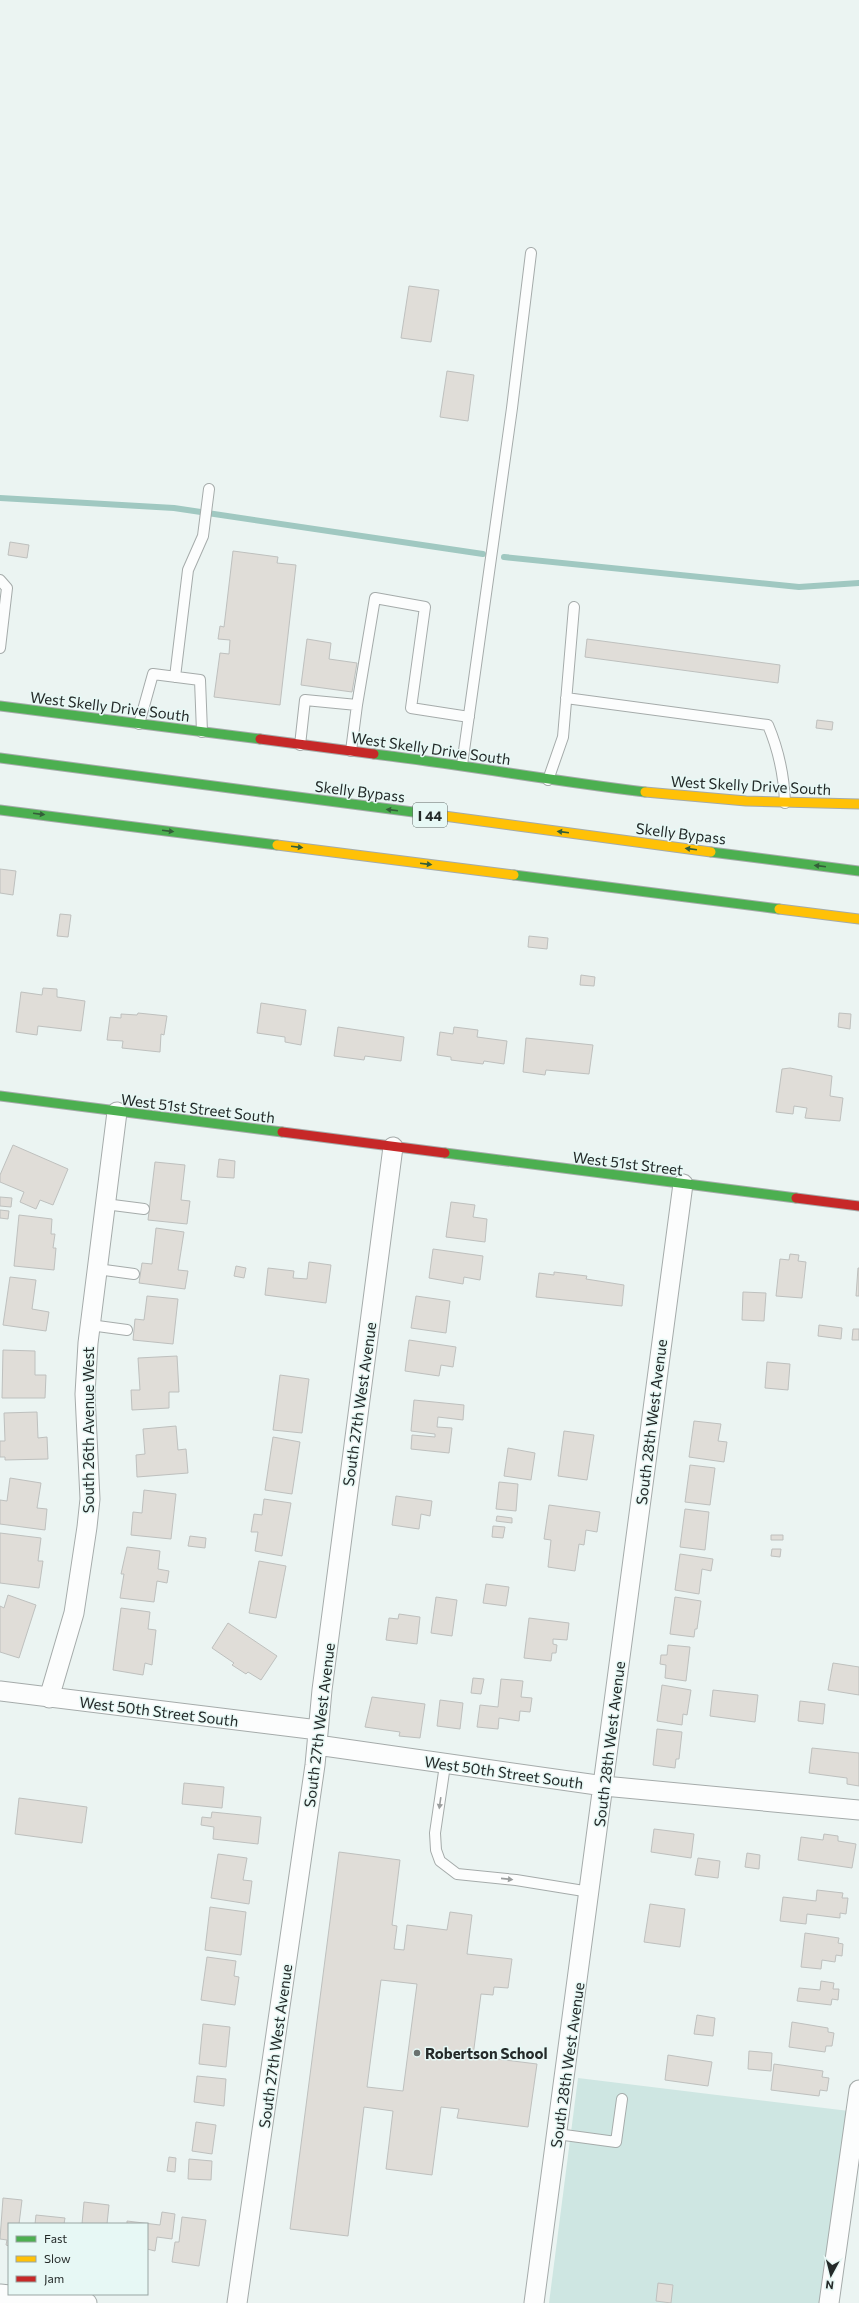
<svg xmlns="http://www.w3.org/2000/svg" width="859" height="2303" viewBox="0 0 859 2303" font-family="Commissioner,sans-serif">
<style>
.green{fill:#cee6e2}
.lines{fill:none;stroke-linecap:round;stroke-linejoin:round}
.stream{stroke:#a0c8c1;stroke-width:6}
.building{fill:#e0ddd8;stroke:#bec0be;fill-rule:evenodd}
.lane-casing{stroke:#a5abaa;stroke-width:12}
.street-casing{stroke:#a5abaa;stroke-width:21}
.fast-casing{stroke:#a5abaa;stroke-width:11}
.slow-casing{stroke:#a5abaa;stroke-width:11}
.jam-casing{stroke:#a5abaa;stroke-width:11}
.lane{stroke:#fcfdfd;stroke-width:10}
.street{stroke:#fcfdfd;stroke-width:19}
.fast{stroke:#4caf50;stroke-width:9}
.slow{stroke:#ffc107;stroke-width:9}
.jam{stroke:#c62828;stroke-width:9}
.oneway{fill:#345f39}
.oneway2{fill:#9b9e9e}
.poi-dot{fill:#6a716f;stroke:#e7f8f5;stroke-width:1.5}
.labels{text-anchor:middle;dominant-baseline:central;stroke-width:3;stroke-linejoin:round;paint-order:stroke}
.shield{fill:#e7f8f5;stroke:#5e6866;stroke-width:1}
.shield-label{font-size:14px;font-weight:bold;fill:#242a29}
.street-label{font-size:15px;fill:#242a29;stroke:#e7f8f5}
.poi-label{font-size:15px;font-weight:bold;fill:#242a29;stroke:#e7f8f5;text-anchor:start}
</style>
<rect width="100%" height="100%" fill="#ebf4f2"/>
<!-- green -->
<path class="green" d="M578,2078L849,2111L824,2303H549Z"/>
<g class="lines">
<!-- stream -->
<path class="stream" d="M0,498L174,508L483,554
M504,557L799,587L859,583"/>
</g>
<!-- building -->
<path class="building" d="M409,286L439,290L431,342L401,338Z
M447,371L474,375L468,421L440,417Z
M10,542L29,545L27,558L8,555Z
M233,551L278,557L277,563L296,565L280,705L214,697L220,653L229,654L230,640L218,639L220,626L224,627Z
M307,639L331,643L329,659L357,663L352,692L301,685Z
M587,639L780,665L778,683L585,657Z
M817,720L833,722L832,730L816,728Z
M0,869L16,871L13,895L0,893Z
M60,914L71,915L68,937L57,936Z
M529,936L548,938L547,949L528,947Z
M581,975L595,977L594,986L580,985Z
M43,988L57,989V997L85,1001L81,1031L38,1026L37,1035L16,1032L21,992L42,995Z
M261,1003L306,1010L301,1045L285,1042V1037L257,1033Z
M138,1013L167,1016L164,1035L161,1034L160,1052L122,1048L123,1041L107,1040L110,1017L121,1018V1014L137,1015Z
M839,1013L851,1014L850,1029L838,1027Z
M338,1027L404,1037L401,1061L365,1056L364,1060L334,1056Z
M454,1027L478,1030L477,1037L507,1041L504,1064L484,1061L483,1064L451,1060V1057L437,1055L440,1032L453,1034Z
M526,1038L593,1045L589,1074L546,1070L545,1075L523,1072Z
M790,1068L832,1076L830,1096L843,1098L840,1121L805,1118L807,1108L794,1106L793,1114L776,1112L782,1069Z
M13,1145L68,1169L53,1205L40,1200L36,1209L20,1202L24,1192L0,1182V1175Z
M219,1159L235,1161L234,1178L217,1177Z
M155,1162L185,1165L181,1200L190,1201L187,1224L148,1220Z
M0,1197L12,1198L11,1207L0,1206Z
M451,1202L475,1205L473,1217L487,1219L485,1242L446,1237Z
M0,1210L9,1211L8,1219L0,1218Z
M19,1215L52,1219L51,1234H55L53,1248H56L54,1270L14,1266Z
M156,1228L184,1232L178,1270L188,1271L185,1289L139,1283L142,1263L152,1264Z
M433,1249L483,1256L480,1280L464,1277L463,1284L429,1278Z
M790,1254L799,1255L798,1261L806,1262L802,1298L776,1296L780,1259L789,1260Z
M309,1262L331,1265L326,1303L265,1295L268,1268L294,1271L293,1278L307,1279Z
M236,1266L246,1268L244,1278L234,1276Z
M858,1268H859V1296H856Z
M554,1272L587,1276L586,1279L624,1285L622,1306L536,1297L539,1273L554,1275Z
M10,1277L36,1280L32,1309L49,1312L46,1331L3,1325Z
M743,1292L766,1293L764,1321L742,1320Z
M147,1296L178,1299L173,1344L133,1340L135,1319L144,1320Z
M416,1296L450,1301L446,1333L411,1328Z
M819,1325L842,1328L841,1339L818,1336Z
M853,1329H859V1340H852Z
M409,1340L456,1347L453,1367L441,1365L439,1376L405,1371Z
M3,1350L35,1351V1375H46L45,1398H2Z
M177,1356L179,1392H169V1408L132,1410L131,1390H140L138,1358Z
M767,1362L790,1364L788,1390L765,1388Z
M280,1375L309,1379L302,1433L273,1430Z
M414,1400L464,1405L463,1420L438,1417L437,1427L452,1428L449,1453L411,1449L412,1435L435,1437V1434L411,1431Z
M37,1412L38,1438L47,1437L48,1459L5,1460V1457H0V1441H5L4,1413Z
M694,1421L721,1424L718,1441L727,1442L724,1462L689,1457Z
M176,1426L178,1450L186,1449L188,1473L137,1477L136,1455L145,1454L143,1429Z
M564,1431L594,1435L587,1480L558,1476Z
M273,1437L300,1442L292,1494L265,1490Z
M508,1448L535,1453L531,1480L504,1476Z
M690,1465L715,1468L710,1505L685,1502Z
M10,1478L41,1483L37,1508L47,1509L45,1530L0,1524V1500L7,1501Z
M499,1482L518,1484L516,1511L496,1509Z
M144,1490L176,1494L171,1539L131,1535L133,1512L142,1513Z
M396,1496L432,1501L430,1516L421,1514L419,1529L392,1525Z
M264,1499L291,1503L282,1556L255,1551L258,1532H251L254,1514L262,1515Z
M549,1505L600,1512L597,1532L586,1530L584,1545L579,1544L575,1571L548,1567L551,1540L544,1539Z
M685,1509L709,1512L705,1550L680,1547Z
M497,1516L512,1518V1523L496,1521Z
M493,1526L505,1527L503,1538L492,1537Z
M0,1533L41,1538L38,1561H43L39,1588L0,1583Z
M771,1535H783V1540H771Z
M190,1536L206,1538L205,1548L188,1546Z
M127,1547L160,1551L158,1569L169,1571L167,1583L157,1581L154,1602L120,1598L124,1574H121Z
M772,1549H781L780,1557L771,1556Z
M680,1554L713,1559L711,1571L702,1569L699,1594L675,1590Z
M259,1561L286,1566L276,1618L249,1613Z
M486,1584L509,1587L506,1606L483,1603Z
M8,1595L36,1605L19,1658L0,1652V1606L4,1608Z
M436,1597L457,1600L452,1636L431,1633Z
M675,1597L701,1601L697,1629H695L694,1637L670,1634Z
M121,1608L150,1612L148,1629L156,1630L152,1665L145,1663L143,1675L113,1670Z
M399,1614L420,1617L417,1644L386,1640L389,1618L398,1619Z
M529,1618L569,1623L567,1640L553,1639V1644L557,1645L556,1653H552L551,1661L524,1658Z
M228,1623L277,1656L261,1680L248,1672L246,1674L232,1665L234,1663L212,1648Z
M668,1645L690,1647L686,1681L665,1678L666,1665L660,1664L661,1655H667Z
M833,1663L859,1667V1695L828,1690Z
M473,1678L484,1679L481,1694L471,1693Z
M501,1679L523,1681L521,1697L532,1698L530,1712L520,1711L519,1721L499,1718L498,1729L477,1727L480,1705L498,1707Z
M662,1685L691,1690L687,1715L683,1714L682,1725L657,1721Z
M713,1690L758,1695L755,1722L710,1716Z
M372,1697L425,1704L420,1738L399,1736L400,1732L365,1727Z
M440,1700L463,1703L460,1729L437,1726Z
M800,1701L825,1704L823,1724L798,1721Z
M657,1729L682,1732L679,1759H676L675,1768L653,1765Z
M812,1748L859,1753V1786L847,1784V1778L809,1773Z
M184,1783L224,1787L222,1808L182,1804Z
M19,1798L87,1807L82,1843L15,1834Z
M212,1812L261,1817L258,1844L213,1839L214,1827L201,1825L202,1817L211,1818Z
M654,1829L694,1834L691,1858L651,1852Z
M824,1834L838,1836V1841L856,1844L852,1868L798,1860L801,1837L823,1840Z
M339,1852L400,1860L392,1925L397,1926L394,1949L404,1950L407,1925L447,1930L450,1912L472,1915L467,1954L512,1959L508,1988L494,1987L493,1995L481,1994L473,2056L537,2064L528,2127L457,2118L459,2109L441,2107L432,2175L386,2169L393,2111L364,2107L348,2236L290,2229ZM381,1980L417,1984L403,2091L367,2087Z
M747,1853L760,1855L759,1869L745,1867Z
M218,1854L247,1858L243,1880L252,1881L249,1904L211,1898Z
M698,1858L720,1861L718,1878L695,1875Z
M817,1890L843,1893L842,1898H848L846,1914L840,1913V1918L807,1914L806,1924L780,1921L783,1897L816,1901Z
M650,1904L685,1909L680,1947L644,1942Z
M210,1907L246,1912L241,1955L205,1950Z
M805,1933L839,1938L838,1943L843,1944L842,1956L836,1955L835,1962L822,1960L821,1969L801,1967Z
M207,1957L236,1961L234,1976L239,1977L235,2005L201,2000Z
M821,1981L834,1983L833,1989H839L838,2000L832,1999L831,2005L797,2001L799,1988L820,1990Z
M697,2015L715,2018L713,2036L694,2034Z
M792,2022L828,2028V2032L834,2033L832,2046H826L825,2052L789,2047Z
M203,2024L230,2027L226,2067L199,2064Z
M749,2051L772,2053L771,2071L748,2069Z
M668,2055L712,2062L708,2086L665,2080Z
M774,2064L823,2071L822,2077L829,2078L827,2091L820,2090L819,2096L771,2090Z
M197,2076L226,2079L224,2106L194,2102Z
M196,2122L216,2125L212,2154L192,2151Z
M169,2157L176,2158L175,2172L167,2171Z
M189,2159L212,2161L211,2180L188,2179Z
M3,2198L22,2200L19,2224H9V2246L6,2245L7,2240L0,2239Z
M84,2202L109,2205L107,2224H82Z
M162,2212L175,2214L172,2239L157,2237L155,2251L147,2249V2224H127V2221L160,2225Z
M36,2215L65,2218L64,2224H35Z
M182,2217L206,2220L199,2266L172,2262L175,2242H179Z
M658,2283L673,2285L671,2303L656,2301Z"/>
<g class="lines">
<!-- lane casing -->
<g class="lane-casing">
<path id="lane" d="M0,580L7,588L0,648
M175,677L188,570L203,536L209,489
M566,698L768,725C779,751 784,774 785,803
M357,705L375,598L425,607L411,708L469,717
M139,724L153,674L200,680L202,732
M300,745L305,700L357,705L351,751
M462,765L512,408L531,253
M548,780L563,737L574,607
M105,1204L144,1209
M97,1269L134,1274
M90,1325L127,1330
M445,1765L435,1833L436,1850L440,1861L457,1874L516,1880L590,1892
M557,2134L616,2142L622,2099"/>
</g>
<!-- street casing -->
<g class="street-casing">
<path id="street" d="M0,1691L318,1730
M49,1698L74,1613L87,1527L90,1499L85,1394L88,1343L117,1112
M317,1745L604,1786L859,1810
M0,2294L87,2303
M237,2303L315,1765L322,1690L393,1147
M534,2303L683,1184
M829,2303L859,2090"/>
</g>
<!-- fast casing -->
<g class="fast-casing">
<path id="fast" d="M0,706L260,739
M374,754C464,765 554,781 645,792
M0,758L444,816
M0,810L277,845
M711,852L859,871
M514,875L779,909
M0,1096L282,1132
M445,1153L796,1198"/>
</g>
<!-- slow casing -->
<g class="slow-casing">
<path id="slow" d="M645,792L746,801L859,804
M444,816L711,852
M277,845L514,875
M779,909L859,919"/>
</g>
<!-- jam casing -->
<g class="jam-casing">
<path id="jam" d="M260,739L374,754
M282,1132L445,1153
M796,1198L859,1206"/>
</g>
<!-- lane -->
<use href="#lane" class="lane"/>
<!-- street -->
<use href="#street" class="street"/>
<!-- fast -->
<use href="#fast" class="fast"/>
<!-- slow -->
<use href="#slow" class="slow"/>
<!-- jam -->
<use href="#jam" class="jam"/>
</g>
<!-- one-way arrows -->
<defs><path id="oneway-solid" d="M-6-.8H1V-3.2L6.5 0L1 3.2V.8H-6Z"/></defs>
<g class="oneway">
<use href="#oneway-solid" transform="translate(392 810) rotate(-173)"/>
<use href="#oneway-solid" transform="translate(39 814) rotate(7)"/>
<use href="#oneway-solid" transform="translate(168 831) rotate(7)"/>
<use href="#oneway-solid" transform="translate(563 832) rotate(-173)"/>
<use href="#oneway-solid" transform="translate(297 847) rotate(7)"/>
<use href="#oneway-solid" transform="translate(691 849) rotate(-173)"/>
<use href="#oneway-solid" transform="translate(426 864) rotate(7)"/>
<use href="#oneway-solid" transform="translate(820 866) rotate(-173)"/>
</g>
<g class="oneway2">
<use href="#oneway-solid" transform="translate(440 1803) rotate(98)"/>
<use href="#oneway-solid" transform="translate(507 1879) rotate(6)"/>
</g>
<!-- markers -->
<circle class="poi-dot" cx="417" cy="2053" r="4"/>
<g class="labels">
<!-- shield labels -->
<rect class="shield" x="413" y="803" width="34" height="24" rx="3"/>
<g class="shield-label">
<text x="430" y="815">I 44</text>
</g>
<!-- street labels -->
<g class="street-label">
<text transform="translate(110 706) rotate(7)">West Skelly Drive South</text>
<text transform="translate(431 748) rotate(8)">West Skelly Drive South</text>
<text transform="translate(751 785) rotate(3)">West Skelly Drive South</text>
<text transform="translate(360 791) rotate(7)">Skelly Bypass</text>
<text transform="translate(681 833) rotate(7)">Skelly Bypass</text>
<text transform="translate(198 1108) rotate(7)">West 51st Street South</text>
<text transform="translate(628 1163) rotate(7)">West 51st Street</text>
<text transform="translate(359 1404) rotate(-82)">South 27th West Avenue</text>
<text transform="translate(651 1422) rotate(-83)">South 28th West Avenue</text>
<text transform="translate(88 1430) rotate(-90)">South 26th Avenue West</text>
<text transform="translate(159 1711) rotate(7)">West 50th Street South</text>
<text transform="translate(319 1725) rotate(-83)">South 27th West Avenue</text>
<text transform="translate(609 1744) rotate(-83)">South 28th West Avenue</text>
<text transform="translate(504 1772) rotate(8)">West 50th Street South</text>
<text transform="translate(275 2046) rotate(-82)">South 27th West Avenue</text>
<text transform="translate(567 2065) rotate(-82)">South 28th West Avenue</text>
</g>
<!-- poi labels -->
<g class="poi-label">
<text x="425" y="2053">Robertson School</text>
</g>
</g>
<!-- legend -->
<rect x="8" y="2223" width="140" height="72" fill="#e7f8f5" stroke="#99a6a3"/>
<rect x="16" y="2236" width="20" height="6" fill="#4caf50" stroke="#99a6a3"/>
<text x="44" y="2243" font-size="12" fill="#242a29">Fast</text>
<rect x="16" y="2256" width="20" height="6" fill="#ffc107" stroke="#99a6a3"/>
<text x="44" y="2263" font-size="12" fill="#242a29">Slow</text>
<rect x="16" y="2276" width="20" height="6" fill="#c62828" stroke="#99a6a3"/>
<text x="44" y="2283" font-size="12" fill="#242a29">Jam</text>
<!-- north arrow -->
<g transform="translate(831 2275) rotate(187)" stroke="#e7f8f5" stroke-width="3" paint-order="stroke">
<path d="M0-3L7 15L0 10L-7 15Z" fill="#242a29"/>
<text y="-6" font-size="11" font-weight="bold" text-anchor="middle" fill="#242a29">N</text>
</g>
</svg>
